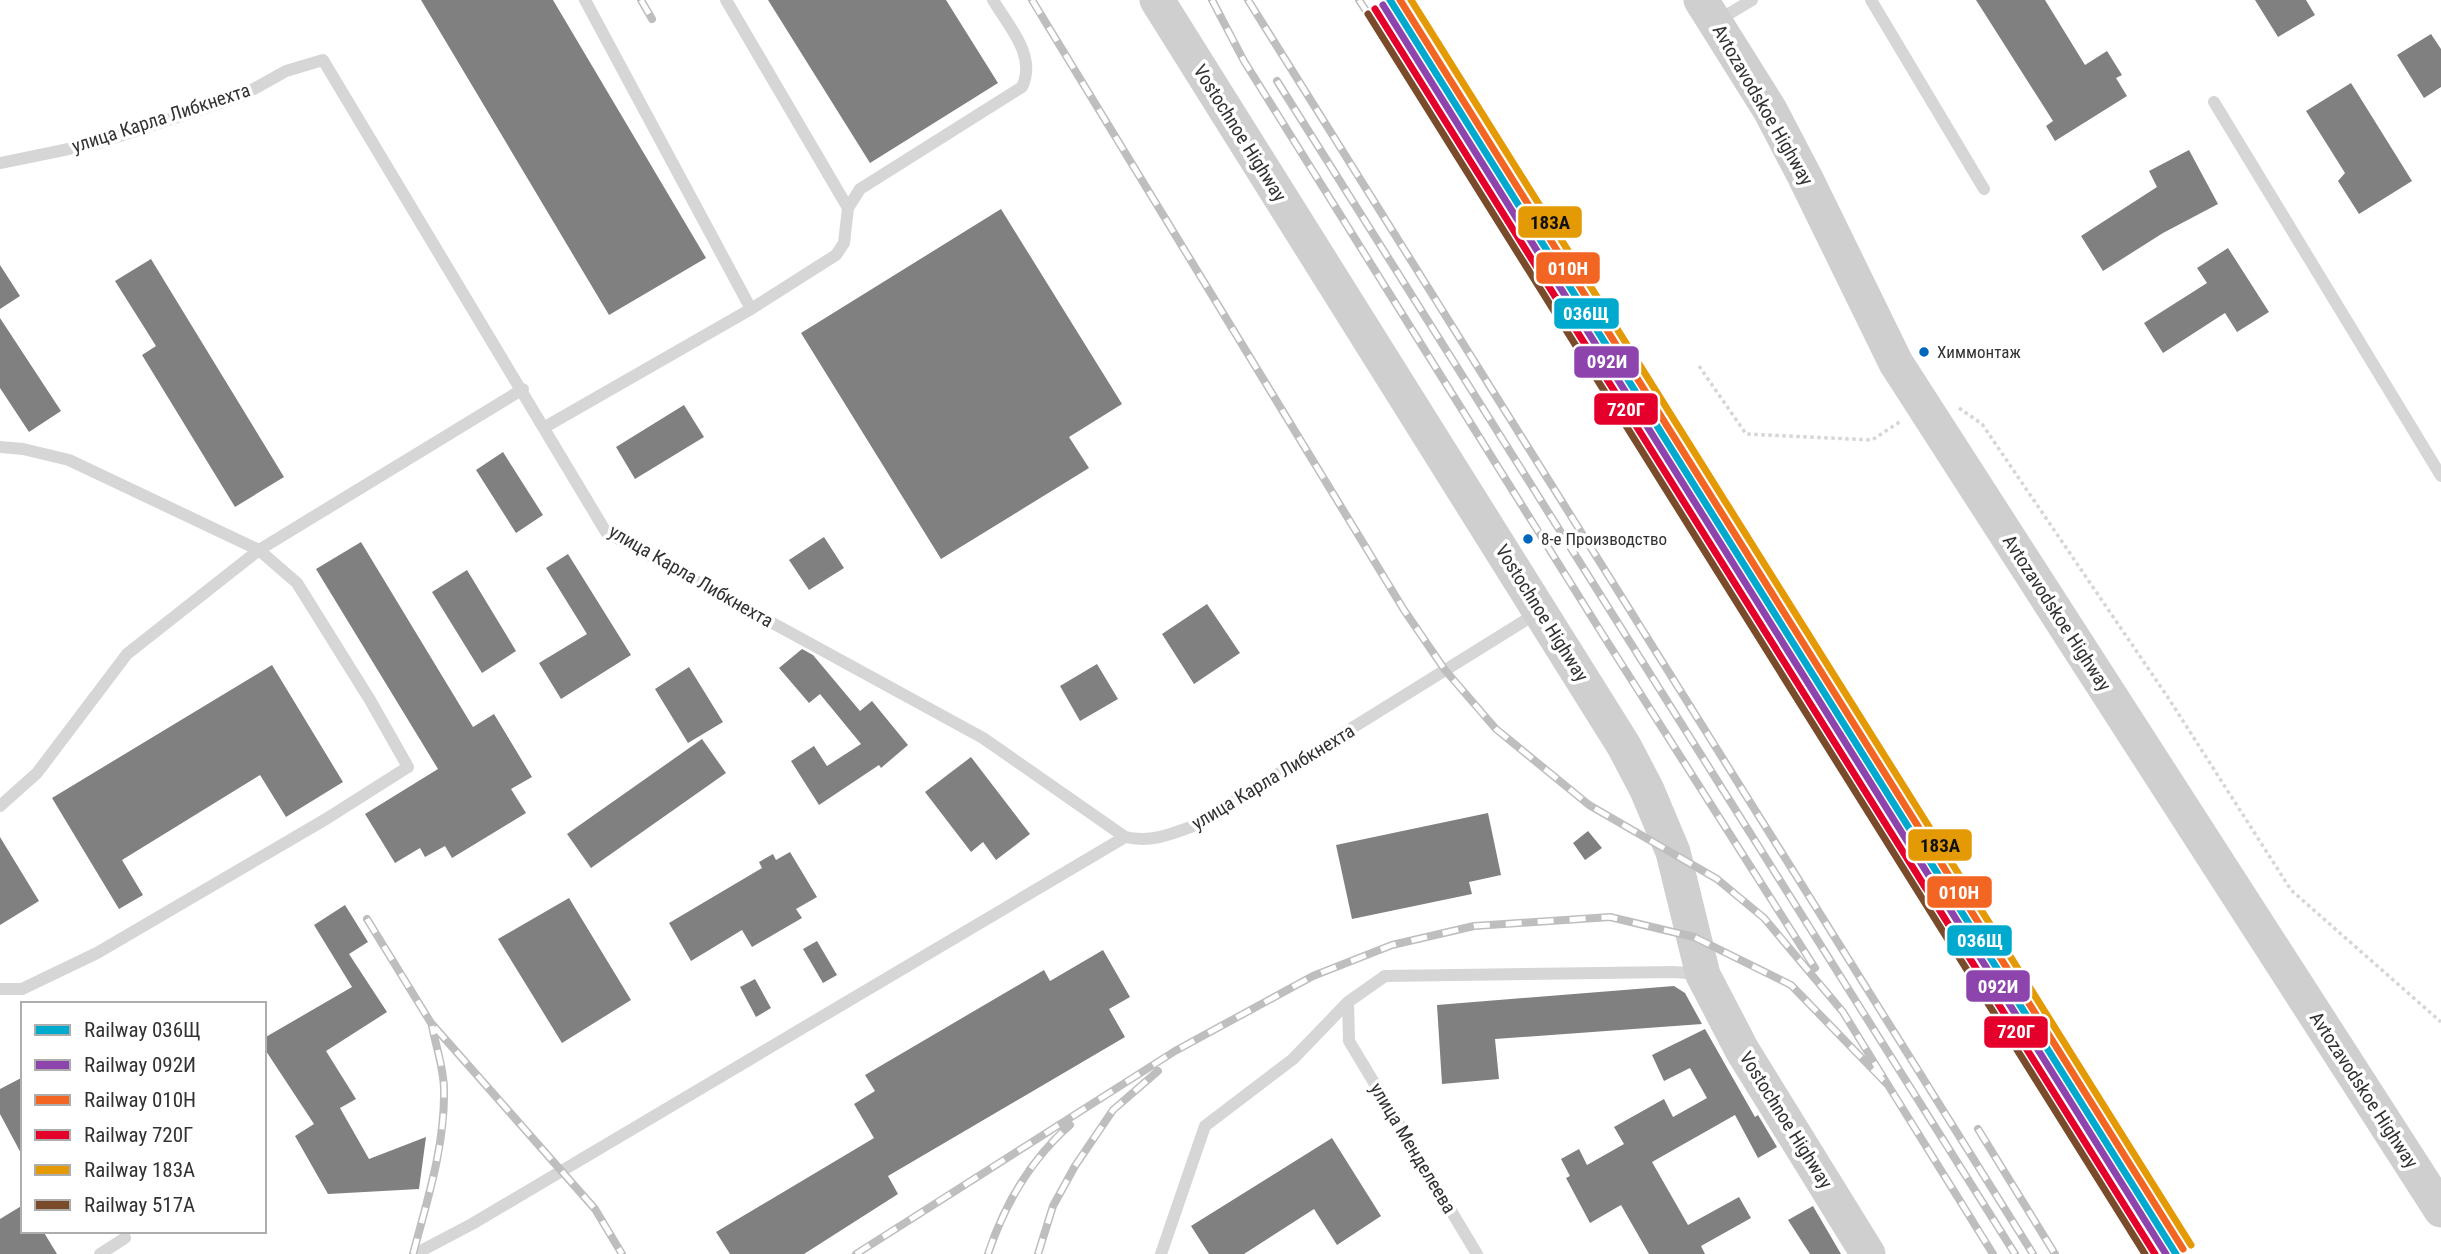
<svg xmlns="http://www.w3.org/2000/svg" width="2441" height="1254" viewBox="0 0 2441 1254" font-family="'Roboto Condensed',sans-serif">
<style>
.building{fill:#808080}
.lines{fill:none;stroke-linecap:round;stroke-linejoin:round}
.path{stroke:#d6d6d6;stroke-width:3.5;stroke-dasharray:3.5 3.5;stroke-linecap:butt}
.lane{stroke:#d6d6d6;stroke-width:12}
.secondary{stroke:#cfcfcf;stroke-width:35}
.rail-casing{stroke:#bebebe;stroke-width:8}
.rail{stroke:#fff;stroke-width:5;stroke-dasharray:16;stroke-linecap:butt}
.rail-1-casing{stroke:#fff;stroke-width:12}
.rail-2-casing{stroke:#fff;stroke-width:12}
.rail-3-casing{stroke:#fff;stroke-width:12}
.rail-4-casing{stroke:#fff;stroke-width:12}
.rail-5-casing{stroke:#fff;stroke-width:12}
.rail-6-casing{stroke:#fff;stroke-width:12}
.rail-1{stroke:#00a9ce;stroke-width:7}
.rail-2{stroke:#8e44ad;stroke-width:7}
.rail-3{stroke:#f26522;stroke-width:7}
.rail-4{stroke:#e4002b;stroke-width:7}
.rail-5{stroke:#e39a05;stroke-width:7}
.rail-6{stroke:#7a4b2a;stroke-width:7}
.bus-dot{fill:#0065bd;stroke:#fff;stroke-width:2.5}
.labels{text-anchor:middle;dominant-baseline:central;stroke-width:7;stroke-linejoin:round;paint-order:stroke}
.bus-label{font-size:17px;fill:#323232;stroke:#fff;text-anchor:start}
.street-label{font-size:19px;fill:#323232;stroke:#fff}
.line-badge{stroke:#fff;stroke-width:2.5}
.badge-label{font-size:19px;text-anchor:middle;font-weight:bold;fill:#fff}
.pale-badge-label{font-size:19px;text-anchor:middle;font-weight:bold;fill:#111}
</style>
<rect width="100%" height="100%" fill="#fff"/>
<!-- building -->
<path class="building" d="M421,0H553L706,258L609,315Z
M768,0H946L998,83L870,163Z
M1976,0H2045L2085,65L2107,51L2122,75L2116,78L2127,96L2055,141L2046,126L2053,121Z
M2255,0H2306L2315,15L2278,37Z
M2431,34L2441,49V87L2424,98L2397,55Z
M2351,83L2412,181L2359,214L2338,181L2345,173L2306,111Z
M2189,150L2218,204L2163,233L2103,271L2081,236L2157,187L2149,171Z
M1001,209L1122,404L1069,437L1089,468L941,559L801,333Z
M2228,248L2269,312L2237,332L2225,313L2163,353L2144,323L2207,283L2197,268Z
M151,259L284,477L235,507L142,355L156,346L115,281Z
M0,265L20,296L0,309Z
M0,318L61,411L29,432L0,388Z
M684,405L704,437L635,479L616,447Z
M503,452L543,515L516,533L476,470Z
M824,537L844,568L809,590L789,560Z
M361,542L473,727L494,714L532,777L511,789L526,813L452,858L445,846L425,857L420,848L395,863L365,814L438,769L316,569Z
M568,554L631,655L561,699L539,663L587,634L546,568Z
M467,570L516,651L482,673L432,592Z
M1207,604L1240,653L1194,684L1162,634Z
M802,649L813,655L860,711L872,701L908,745L881,768L879,765L819,805L791,761L814,746L827,766L861,744L820,694L809,703L779,668Z
M1097,664L1118,699L1080,721L1060,686Z
M272,665L343,782L286,817L260,775L122,860L143,895L119,909L52,798Z
M689,667L723,722L688,743L655,689Z
M702,739L726,773L591,868L567,834Z
M971,757L1030,834L996,860L983,842L971,852L925,792Z
M1488,813L1501,875L1469,882L1472,894L1352,919L1336,845Z
M1588,831L1602,848L1585,860L1573,843Z
M0,837L39,901L0,925Z
M790,852L817,897L796,909L802,918L752,947L742,930L691,961L669,923L762,868L759,862L773,854L776,860Z
M569,898L631,1000L562,1043L498,939Z
M345,905L368,942L349,954L387,1012L326,1051L356,1099L340,1108L369,1159L426,1137L419,1189L328,1194L295,1136L314,1124L264,1048V1038L352,987L314,925Z
M817,941L837,975L823,983L803,949Z
M1103,950L1130,997L1109,1009L1125,1037L888,1176L898,1194L804,1254H730L716,1232L874,1138L854,1104L875,1091L865,1075L1044,970L1050,981Z
M755,979L771,1008L756,1017L740,987Z
M1674,986L1685,993L1702,1024L1495,1039L1499,1079L1442,1084L1437,1005Z
M1705,1029L1755,1117L1758,1115L1777,1147L1758,1158L1735,1115L1652,1162L1688,1225L1739,1197L1751,1218L1701,1246L1705,1254H1649L1621,1205L1590,1223L1566,1178L1570,1176L1561,1159L1579,1149L1587,1165L1624,1144L1614,1127L1664,1099L1673,1117L1707,1098L1690,1068L1664,1081L1652,1055Z
M23,1077V1157L0,1114V1089Z
M1332,1138L1381,1216L1337,1245L1314,1209L1244,1254H1209L1191,1226Z
M23,1205V1231H43L57,1254H0V1219Z
M1813,1206L1841,1254H1810L1788,1220Z"/>
<g class="lines">
<!-- path -->
<path class="path" d="M1699,366L1746,434L1872,440L1901,421
M1959,408L1982,424L2169,699L2291,890L2441,1022"/>
<!-- lane -->
<path class="lane" d="M585,0L751,309
M726,0L848,208
M1871,0L1984,189
M1715,22L1752,0
M2214,102L2441,476
M0,163L98,143L241,96L286,71L323,60L606,532L983,738L1125,837C1151,843 1172,834 1196,825L1537,613
M545,427L751,309L836,255L844,243L848,208L860,189L1022,87C1037,56 1009,27 993,0
M0,447L23,449L69,460L259,550L297,583L370,700L408,767L326,819L97,953L22,989H0
M0,806L37,773L127,654L259,550L523,389
M100,1254L125,1238
M415,1254L472,1224L1125,837
M1161,1254L1205,1126L1293,1059L1348,1002
M1477,1254L1349,1041L1348,1002L1385,976L1674,972L1699,974"/>
<!-- secondary -->
<path class="secondary" d="M1157,0L1624,746L1647,790L1673,852L1703,975L1742,1050L1868,1254
M1701,0L1770,110L1805,177L1896,363L2441,1210"/>
<!-- rail casing -->
<g class="rail-casing">
<path id="rail" d="M641,0L652,19
M1032,0L1404,610L1445,670L1496,729L1589,805L1717,879L1764,918L1843,1012L1888,1085
M1212,0L1244,61L1603,635L1815,968
M1248,0L2033,1254
M1359,0L1607,380L2159,1254
M1277,81L2015,1254
M367,919L431,1023L595,1209L622,1254
M1978,1129L2055,1254
M413,1254C427,1201 445,1146 444,1090C444,1069 436,1047 432,1026
M856,1254L1175,1051L1313,976L1392,945L1474,926L1610,917L1694,937L1791,985L1888,1085L1993,1254
M988,1254C1004,1206 1031,1159 1070,1125
M1038,1254L1053,1206L1075,1166L1113,1110L1158,1071"/>
</g>
<!-- rail -->
<use href="#rail" class="rail"/>
<!-- rail-1 casing -->
<g class="rail-1-casing">
<path id="rail-1" d="M1390,0L2176,1254"/>
</g>
<!-- rail-2 casing -->
<g class="rail-2-casing">
<path id="rail-2" d="M1383,5L2166,1254"/>
</g>
<!-- rail-3 casing -->
<g class="rail-3-casing">
<path id="rail-3" d="M1400,0L2183,1249"/>
</g>
<!-- rail-4 casing -->
<g class="rail-4-casing">
<path id="rail-4" d="M1375,9L2155,1254"/>
</g>
<!-- rail-5 casing -->
<g class="rail-5-casing">
<path id="rail-5" d="M1411,0L2191,1245"/>
</g>
<!-- rail-6 casing -->
<g class="rail-6-casing">
<path id="rail-6" d="M1368,14L2145,1254"/>
</g>
<!-- rail-1 -->
<use href="#rail-1" class="rail-1"/>
<!-- rail-2 -->
<use href="#rail-2" class="rail-2"/>
<!-- rail-3 -->
<use href="#rail-3" class="rail-3"/>
<!-- rail-4 -->
<use href="#rail-4" class="rail-4"/>
<!-- rail-5 -->
<use href="#rail-5" class="rail-5"/>
<!-- rail-6 -->
<use href="#rail-6" class="rail-6"/>
</g>
<!-- markers -->
<g class="bus-dot">
<circle cx="1924" cy="352" r="6"/>
<circle cx="1528" cy="539" r="6"/>
</g>
<g class="labels">
<!-- bus labels -->
<g class="bus-label">
<text x="1937" y="352">Химмонтаж</text>
<text x="1541" y="539">8-е Производство</text>
</g>
<!-- street labels -->
<g class="street-label">
<text transform="translate(1763 105) rotate(60)">Avtozavodskoe Highway</text>
<text transform="translate(161 118) rotate(-18)">улица Карла Либкнехта</text>
<text transform="translate(1240 133) rotate(58)">Vostochnoe Highway</text>
<text transform="translate(691 576) rotate(30)">улица Карла Либкнехта</text>
<text transform="translate(1542 613) rotate(58)">Vostochnoe Highway</text>
<text transform="translate(2057 613) rotate(57)">Avtozavodskoe Highway</text>
<text transform="translate(1273 777) rotate(-31)">улица Карла Либкнехта</text>
<text transform="translate(2364 1090) rotate(57)">Avtozavodskoe Highway</text>
<text transform="translate(1786 1120) rotate(58)">Vostochnoe Highway</text>
<text transform="translate(1413 1148) rotate(59)">улица Менделеева</text>
</g>
</g>
<g class="line-badge">
<rect x="1517" y="205" width="66" height="34" rx="7" fill="#e39a05"/>
<rect x="1535" y="251" width="66" height="34" rx="7" fill="#f26522"/>
<rect x="1553" y="297" width="67" height="33" rx="7" fill="#00a9ce"/>
<rect x="1573" y="345" width="67" height="34" rx="7" fill="#8e44ad"/>
<rect x="1593" y="392" width="66" height="34" rx="7" fill="#e4002b"/>
<rect x="1907" y="828" width="66" height="34" rx="7" fill="#e39a05"/>
<rect x="1926" y="875" width="67" height="34" rx="7" fill="#f26522"/>
<rect x="1946" y="924" width="67" height="33" rx="7" fill="#00a9ce"/>
<rect x="1965" y="969" width="66" height="34" rx="7" fill="#8e44ad"/>
<rect x="1983" y="1015" width="66" height="34" rx="7" fill="#e4002b"/>
</g>
<g class="badge-label">
<text x="1568" y="275">010Н</text>
<text x="1586" y="320">036Щ</text>
<text x="1607" y="368">092И</text>
<text x="1626" y="416">720Г</text>
<text x="1959" y="899">010Н</text>
<text x="1980" y="947">036Щ</text>
<text x="1998" y="993">092И</text>
<text x="2016" y="1038">720Г</text>
</g>
<g class="pale-badge-label">
<text x="1550" y="229">183А</text>
<text x="1940" y="852">183А</text>
</g>
<!-- legend -->
<rect x="21" y="1002" width="245" height="231" fill="#ffffff" stroke="#adadad" stroke-width="2"/>
<rect x="35" y="1025" width="35" height="10" fill="#00a9ce" stroke="#adadad" stroke-width="2"/>
<text x="84" y="1037" font-size="21" fill="#323232">Railway 036Щ</text>
<rect x="35" y="1060" width="35" height="10" fill="#8e44ad" stroke="#adadad" stroke-width="2"/>
<text x="84" y="1072" font-size="21" fill="#323232">Railway 092И</text>
<rect x="35" y="1095" width="35" height="10" fill="#f26522" stroke="#adadad" stroke-width="2"/>
<text x="84" y="1107" font-size="21" fill="#323232">Railway 010Н</text>
<rect x="35" y="1130" width="35" height="10" fill="#e4002b" stroke="#adadad" stroke-width="2"/>
<text x="84" y="1142" font-size="21" fill="#323232">Railway 720Г</text>
<rect x="35" y="1165" width="35" height="10" fill="#e39a05" stroke="#adadad" stroke-width="2"/>
<text x="84" y="1177" font-size="21" fill="#323232">Railway 183А</text>
<rect x="35" y="1200" width="35" height="10" fill="#7a4b2a" stroke="#adadad" stroke-width="2"/>
<text x="84" y="1212" font-size="21" fill="#323232">Railway 517А</text>
</svg>
